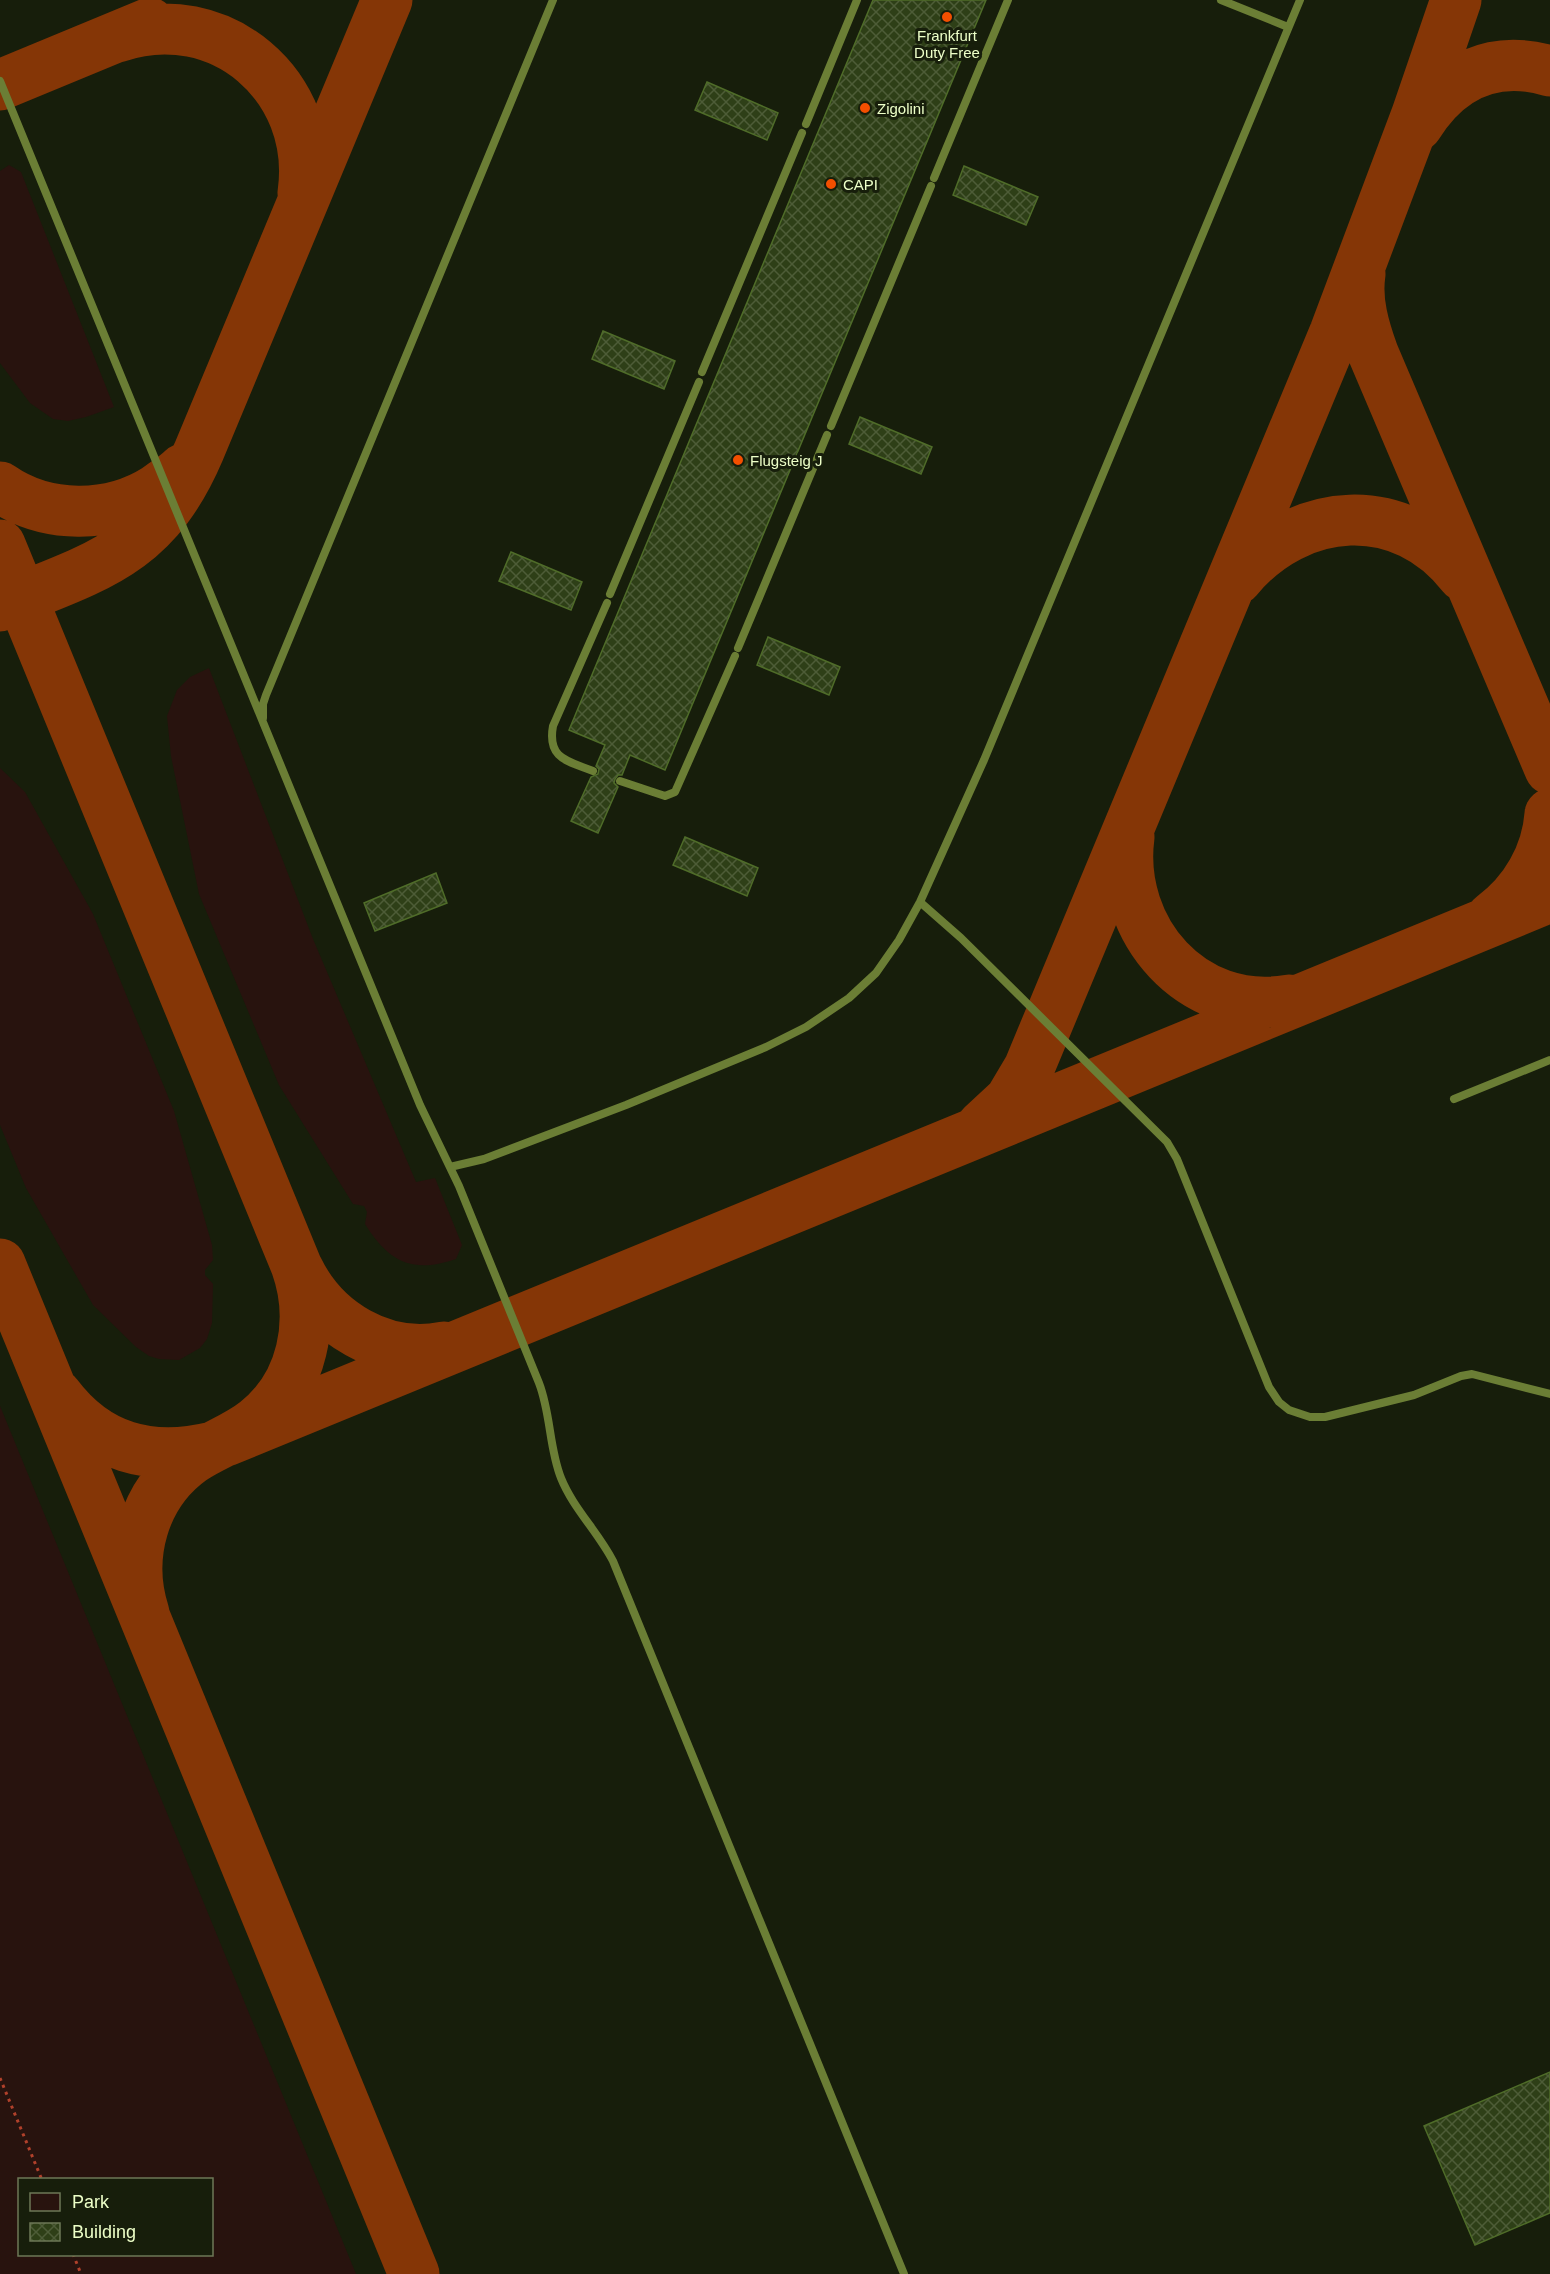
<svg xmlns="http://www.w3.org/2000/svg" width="1550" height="2274" viewBox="0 0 1550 2274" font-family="Arial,sans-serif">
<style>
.green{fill:#28130e;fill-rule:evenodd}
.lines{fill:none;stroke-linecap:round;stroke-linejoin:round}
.taxiway{stroke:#853606;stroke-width:51}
.building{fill:url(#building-cross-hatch);stroke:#4f6c29;stroke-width:1.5}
.path{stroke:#b1412b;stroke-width:3;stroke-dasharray:3 4.5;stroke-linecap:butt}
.service{stroke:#6b7e35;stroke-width:8}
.poi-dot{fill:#f34f00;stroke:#171e0b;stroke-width:2}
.labels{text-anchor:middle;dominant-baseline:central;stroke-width:6;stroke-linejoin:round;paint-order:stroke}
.poi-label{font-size:15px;fill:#edffc8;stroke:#171e0b;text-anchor:start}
</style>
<defs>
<pattern id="building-cross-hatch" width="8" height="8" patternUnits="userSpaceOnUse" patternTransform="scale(1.5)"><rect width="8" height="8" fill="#2e3f17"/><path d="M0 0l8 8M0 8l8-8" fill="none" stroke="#4d5c37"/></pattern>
</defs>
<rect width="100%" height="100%" fill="#171e0b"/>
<!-- green -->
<path class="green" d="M9,165L21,172L114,407L86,417L68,421L53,419L30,403L0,363V171Z
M209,668L313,939L416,1182L435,1178L462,1245L456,1259C412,1274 389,1262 365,1224L367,1212L364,1206L353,1204L279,1085L199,894L171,756L167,716L177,690L190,677Z
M0,768L25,792L93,914L174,1111L212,1245L213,1260L205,1270V1275L213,1284L212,1323L207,1339L200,1348L179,1360L159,1359L149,1356L136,1347L93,1305L26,1188L0,1125Z
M0,1406L356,2274H0ZM20,2180H212V2254H20Z"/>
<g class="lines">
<!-- taxiway -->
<path class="taxiway" d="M117,37C220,2 318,86 303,193
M0,85L150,23
M1417,126C1448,76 1493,54 1550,71
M1360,274C1356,301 1364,328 1373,353L1550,769
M0,487C46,519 110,519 157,489C166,482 175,477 183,469
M0,545L296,1265C316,1321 303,1385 256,1422C236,1438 213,1445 192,1459C143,1494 126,1557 144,1613
M1237,579C1298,505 1402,497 1463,576
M0,606C96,567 155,554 199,451L387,0
M1129,837C1117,930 1192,1017 1289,1000
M1492,917C1525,893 1547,855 1550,814
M982,1126L1010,1100L1029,1068L1335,332L1417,114L1456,0
M0,1264L414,2274
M298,1269C324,1323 383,1359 444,1347
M57,1395C97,1448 150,1462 213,1447
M226,1441L1550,897"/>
</g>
<!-- building -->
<path class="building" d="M873,0H986L665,770L630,755L622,775H618L615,779L614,783L618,787L598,833L571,821L591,777L598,774L599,769L596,766L605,745L569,730Z
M707,82L778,113L767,140L695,110Z
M964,166L1038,197L1026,225L953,195Z
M603,331L675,361L664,389L592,359Z
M860,417L932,447L921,474L849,444Z
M511,552L582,582L571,610L499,581Z
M768,637L840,667L829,695L757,665Z
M685,837L758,868L747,896L673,865Z
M436,873L447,903L375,931L364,903Z
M1550,2072V2213L1475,2245L1424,2126Z"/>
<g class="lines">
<!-- path -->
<path class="path" d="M0,2078L42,2180
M73,2254L81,2274"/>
<!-- service -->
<path class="service" d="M1221,0L1288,27
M0,81L420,1105L459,1186L539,1383C551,1414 549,1448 561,1478C573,1508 598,1532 613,1561L904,2274
M806,124L857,0
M934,178L1008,0
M702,372L802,133
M831,426L931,186
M610,594L699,382
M738,648L827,435
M263,718V704L266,695L553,0
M593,771C568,761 547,759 553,726L607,603
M620,781L665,796L675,792L735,656
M920,902L961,938L1167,1142L1177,1159L1269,1387L1279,1402L1289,1410L1310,1417H1325L1414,1395L1461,1376L1472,1374L1550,1394
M1454,1099L1550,1060
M450,1167L484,1159L626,1105L766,1047L806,1027L849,998L876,973L899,940L920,902L984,760L1300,0"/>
</g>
<!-- markers -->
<g class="poi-dot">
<circle cx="947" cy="17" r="6"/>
<circle cx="865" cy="108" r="6"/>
<circle cx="831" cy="184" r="6"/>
<circle cx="738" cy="460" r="6"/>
</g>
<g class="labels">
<!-- poi labels -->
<g class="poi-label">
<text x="947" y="35" text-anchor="middle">Frankfurt<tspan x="947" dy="17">Duty Free</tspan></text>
<text x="877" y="108">Zigolini</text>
<text x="843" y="184">CAPI</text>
<text x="750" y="460">Flugsteig J</text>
</g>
</g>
<!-- legend -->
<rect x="18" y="2178" width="195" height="78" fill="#171e0b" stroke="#6d7857" stroke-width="1.5"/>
<rect x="30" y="2193" width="30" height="18" fill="#28130e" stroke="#6d7857" stroke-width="1.5"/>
<text x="72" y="2208" font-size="18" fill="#edffc8">Park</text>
<rect x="30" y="2223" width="30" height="18" fill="url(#building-cross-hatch)" stroke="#6d7857" stroke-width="1.5"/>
<text x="72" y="2238" font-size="18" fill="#edffc8">Building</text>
</svg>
